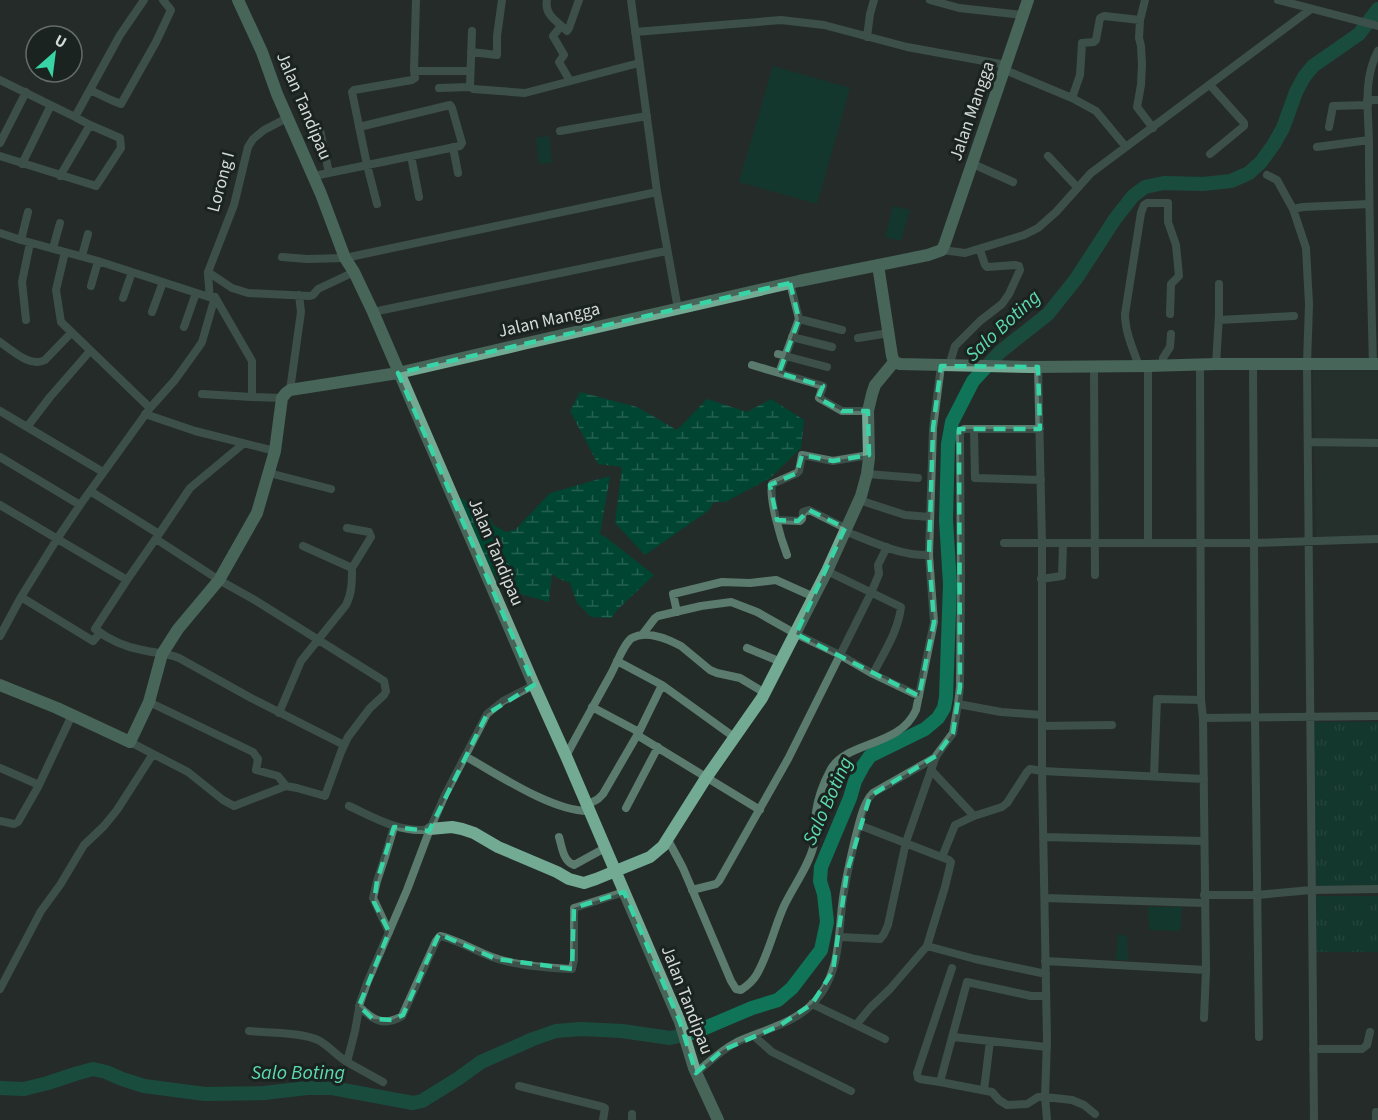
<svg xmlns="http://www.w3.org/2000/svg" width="1378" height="1120" viewBox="0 0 1378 1120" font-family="'Source Sans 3',sans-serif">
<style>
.built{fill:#263730}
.green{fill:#004532}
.wetland{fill:url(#wetland-marsh)}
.park{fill:url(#park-tufts)}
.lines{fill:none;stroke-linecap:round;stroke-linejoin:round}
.river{stroke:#0f7458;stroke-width:14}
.street{stroke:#5a7b6e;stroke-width:8}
.secondary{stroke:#73aa94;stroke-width:12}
.marked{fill:none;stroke:#38d4a5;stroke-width:4.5;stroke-dasharray:12 8;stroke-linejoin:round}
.labels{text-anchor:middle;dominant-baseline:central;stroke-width:6;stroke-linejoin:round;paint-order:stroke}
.street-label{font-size:18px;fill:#d5dad8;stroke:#1a231f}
.water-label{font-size:20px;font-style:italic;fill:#5edab0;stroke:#1a231f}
</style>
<defs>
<pattern id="wetland-marsh" width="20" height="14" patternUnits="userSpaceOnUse" patternTransform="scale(1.5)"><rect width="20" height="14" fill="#004532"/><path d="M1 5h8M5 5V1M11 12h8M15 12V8" fill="none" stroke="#245f4f"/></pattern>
<pattern id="park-tufts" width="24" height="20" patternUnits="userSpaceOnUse" patternTransform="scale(1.5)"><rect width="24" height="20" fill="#004532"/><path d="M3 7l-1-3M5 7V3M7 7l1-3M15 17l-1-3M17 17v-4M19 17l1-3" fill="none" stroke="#245f4f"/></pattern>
</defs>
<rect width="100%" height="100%" fill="#242c29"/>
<!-- built -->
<path class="built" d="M1378,369V537L1316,539L1313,370Z"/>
<!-- green -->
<path class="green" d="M773,66L850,88L817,204L739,182Z
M549,136L552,163L539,164L536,138Z
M893,206L910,210L901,241L885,237Z
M1148,907H1182L1180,931L1149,930Z
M1118,934L1127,936L1128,960H1116Z"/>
<!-- wetland -->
<path class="wetland" d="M580,392L637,407L677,430L707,399L747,412L771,399L804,420L801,448L770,478L725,502H714L708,511L645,555L615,523L622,467L598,464L570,411Z
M610,476L600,534L607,538L654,575L618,609L611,618L591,617L577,603L570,583L557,578L552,573L549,602L520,594L498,581L483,555L457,496L488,514L493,525L506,532L515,530L550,493Z"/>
<!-- park -->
<path class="park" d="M1314,722H1378V885L1316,886Z
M1315,896H1378V952H1315Z"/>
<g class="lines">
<!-- river -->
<path class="river" d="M0,1088L24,1089L48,1083L75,1074L93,1069L106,1072L122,1079L144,1086L205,1094L264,1093L307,1088H332L413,1103L422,1101L459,1078L481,1062L533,1039L556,1031L581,1029L622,1031L670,1038L693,1033L752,1008L778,1000L792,988L821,950L827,922L824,894L820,881L821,867L850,798L855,781L863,766L870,756L925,729L938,718L944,708L946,697L950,584L946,520L948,444L952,422L973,381L1000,352L1048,314L1076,279L1115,219L1133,196L1145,187L1164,183L1203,184L1231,181L1249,173L1261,162L1274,144L1283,128L1296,92L1304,77L1313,66L1359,34L1378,9"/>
<!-- street -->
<path class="street" d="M416,0L414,71H469
M547,0C544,15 557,21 567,31L569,28L579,0
M631,0L657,192L678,309
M930,0L959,8L1023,15
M1278,0L1378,26
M1140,20L1145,0
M561,26L553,36L564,55L559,62L570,81
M472,31L470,86L473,89L525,93L639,63
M635,32L781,20L824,25L907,47L1006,65
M867,37L870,14L874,0
M471,52L497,55V36L502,0
M1005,70L1072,98L1096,111L1126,147
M0,80L75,117L120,35L144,0
M439,88L470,87
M90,90L111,100L121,104L156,42L171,10L163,0
M1072,98L1080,75L1082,43L1094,42L1096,40L1100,18L1104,16L1140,20L1139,38L1141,46L1142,64L1141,85L1137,107L1153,128
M1367,100H1378
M1329,127L1333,106L1368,105
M320,130L329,173
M560,131L647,116
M0,143L26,92
M453,147L458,173
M1317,147L1369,140
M1210,154L1244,126V123L1210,85
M0,156L96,186L121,148L120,138L90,125L75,117
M411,156L419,197
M1048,156L1077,187
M22,164L51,105
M973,164L1013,182
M1267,175L1277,180L1293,209L1303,207L1369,204
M60,176L90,125
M314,176L460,146L462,143L452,108L450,105L359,127
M377,204L367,165L352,92L354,90L412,80L415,78L414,71
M1293,209L1306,248L1309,304L1307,364L1314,1120
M0,233L21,240L98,261L209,297
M21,240L28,212
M53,248L60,223
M942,250L965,253L1024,235L1038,228L1056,212L1091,173L1311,9
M65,252L56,290L61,322L150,408
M82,256L88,234
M282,257L307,259L345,258L657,192
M208,272L232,288L248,293L310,296L313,295L318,289L354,272
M790,283L799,319L842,330
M91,286L98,261
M215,297L252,361V397L282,398
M123,298L132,272
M152,312L163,282
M373,312L666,251
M799,319L779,373L823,386L819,398L842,411H868
M26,320L22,282L30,243
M1219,320L1294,316
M184,327L196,293
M792,337L832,347
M858,338L889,333
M0,342C12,350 30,368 45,360L71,333
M778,354L827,367
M1200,364L1201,700L1203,718L1206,970L1204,1018
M1216,364L1219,315V284
M1253,364L1255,717L1259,1037
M1373,364C1371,291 1369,219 1369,146C1369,114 1362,81 1378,51
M752,365L779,373
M949,366L955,346L980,321L1002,304L1009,294L1020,270L1019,266L1015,265L987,267L985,265L980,250
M1139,366C1133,349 1125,332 1125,314L1141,213L1144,205L1147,203H1168V222L1176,245L1179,276L1171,284L1170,314
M1163,366V358L1170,347L1171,334
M1038,367L1042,543V771L1047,1040L1045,1097L1047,1120
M1094,367L1095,575
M290,390L301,312L299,295
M202,394L252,397
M0,411L103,472
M145,414L195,431L275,451
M27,427L50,397L90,351
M974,430L975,478L1041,480
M1308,442L1378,443
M0,457L80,505
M269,473L331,489
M867,474L918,478
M90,491L159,534L127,580L95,629C108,639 126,647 142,650C154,653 168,653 179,658L251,698L344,745
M859,500L905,515L930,517
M0,505L127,580
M777,520L800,521L802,519L803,512L809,510L845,528
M347,528L369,532L371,537L352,568
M844,531C872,541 899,556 929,555
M159,534L190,488L243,444
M1004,543H1253L1378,539
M1148,543V366
M787,555C781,539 769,500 772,484L797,473L799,471L802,455L833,461L869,455
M827,571L901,607C898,632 884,652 873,674
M1041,579L1062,576L1063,544
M21,597L93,641L100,633
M677,612L673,594L722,582L750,583L776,580L814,597
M642,635L655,618L658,616L701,606L731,602L757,612L796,634L840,655L873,674L919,696
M0,636L21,597L57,539L80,505L150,408L175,380L198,348L202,342L215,297H209C210,288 208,281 208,272L234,205L248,147L253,139L264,130L287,118
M747,648L781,662
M617,661L662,685L734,737
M149,702L253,752L258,759L256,770L278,776L286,786
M958,704L1001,712L1042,715
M592,707L639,732
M279,713L301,661L346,605C352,593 352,582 352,568L303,546
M1203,718L1378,716
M1042,726L1112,725
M637,735L760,810
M130,742L188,772L223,800L234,806L286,786L297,788L325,796L341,752L348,737L370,708L384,695L386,691L384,681L376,676L253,599L219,580L156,539
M465,756C497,774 553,812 589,811
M566,756C581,728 596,701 611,674C616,665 624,643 632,638C646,630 668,639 681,646L710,670L717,673L740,678L765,693
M0,768L39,785
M931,770L974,816
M1154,776L1157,699L1201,700
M587,805L598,799L603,794L639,732L662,685
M349,806C375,818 401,834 430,829
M626,808L658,747
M0,821L14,824L18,822L38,787L72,715
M559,837C562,847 563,861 574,865L605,848
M1044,837L1203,841
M668,840L683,868L731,981L736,989L741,990C747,986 753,981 757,974C769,953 774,928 784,906C793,887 810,864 814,844C816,834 815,823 816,812C818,797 824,782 831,769C847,741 900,747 916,710L934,622L929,555L933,428L941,366
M942,857L955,825L974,816L1002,807L1007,803L1027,772L1030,769L1042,771L1204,779
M692,890L716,884L719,881L788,759L871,593L879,574L878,565L887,547
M1204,895H1257L1311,890L1378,889
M1045,898L1204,903
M389,932L373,898L377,881L385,857L394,827
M840,937L880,939L884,934L888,925L906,842L936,756L953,733L958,704L960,687L961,586L960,432L964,429H1040
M927,946L975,959L1046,974
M1045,961L1206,970
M0,989L41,911L60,885L84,845L104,826L117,810L153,754
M1046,996H1031L967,982L940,1082L992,1092L999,1100L1007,1105L1027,1104L1038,1097H1045L1072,1100L1084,1105L1095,1114
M812,1004L856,1025L870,1008L890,989L927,946L945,887L951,862L949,860L859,825
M359,1006C372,1020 384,1027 402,1016L436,941L440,936C453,938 478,952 492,957C516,966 547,968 572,969L574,960V908L624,892
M856,1025L885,1039
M249,1031C269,1033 304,1032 320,1041C330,1047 337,1056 347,1062L355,1031L360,1003L367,983L407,890L430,829L445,795L487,714L503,701L534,685
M754,1036L772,1052L851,1091
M953,1037L1047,1047
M1313,1049H1362L1367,1045L1370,1032
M347,1062L383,1082
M696,1073C709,1062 721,1050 737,1042C765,1029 800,1023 820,995C841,967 838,932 843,898C846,877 851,856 856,835C860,821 863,803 873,793L936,757
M940,1082L920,1079L918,1078L917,1073L952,968
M519,1086L603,1107L605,1108L603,1120
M984,1090L990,1041
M1376,1112V1120
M632,1114V1120"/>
<!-- secondary -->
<path class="secondary" d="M238,0L262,52L277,94L321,194L345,258L354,272L373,312L534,685L566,756L680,1022L694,1068L718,1120
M878,265L892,356L894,362L900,364L1031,367L1148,366L1216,364H1378
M0,685L57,708L130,742L149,702L162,654L178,629L219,580L257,513L275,451L282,398L286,393L290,390L398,373L523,344L799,281L928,255L942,250L945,243L1028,0
M430,829L452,827L462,829L474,833L498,847L557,872L569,879L584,883L596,879L650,857L663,846L706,778L762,698L827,571L861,496L867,474L869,458L868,411L872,394L875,385L894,362"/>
</g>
<!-- marked area -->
<path d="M0 0H1378V1120H0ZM790,283L799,319L779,373L823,386L818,398L842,411H868L869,455L833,461L802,455L797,473L770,485L777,520L798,521L809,510L845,528L796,634L919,696L934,622L929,555L933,428L941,366L1038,367L1040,429H959L960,687L953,733L936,756L870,796L847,872L833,971L812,1004L779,1026L723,1050L696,1073L680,1022L624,892L574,908L572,969L496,959L439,934L403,1015L392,1020L373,1019L359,1006L389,932L374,902L377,881L394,827L429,831L487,714L534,685L398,373Z" fill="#242c29" fill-opacity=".55" fill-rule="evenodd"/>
<path class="marked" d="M790,283L799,319L779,373L823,386L818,398L842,411H868L869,455L833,461L802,455L797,473L770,485L777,520L798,521L809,510L845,528L796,634L919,696L934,622L929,555L933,428L941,366L1038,367L1040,429H959L960,687L953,733L936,756L870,796L847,872L833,971L812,1004L779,1026L723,1050L696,1073L680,1022L624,892L574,908L572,969L496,959L439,934L403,1015L392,1020L373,1019L359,1006L389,932L374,902L377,881L394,827L429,831L487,714L534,685L398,373Z"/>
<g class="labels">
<!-- street labels -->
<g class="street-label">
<text transform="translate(304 106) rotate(67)">Jalan Tandipau</text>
<text transform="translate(972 111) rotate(-71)">Jalan Mangga</text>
<text transform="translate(221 182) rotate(-75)">Lorong I</text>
<text transform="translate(549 320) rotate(-13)">Jalan Mangga</text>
<text transform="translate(496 552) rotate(67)">Jalan Tandipau</text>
<text transform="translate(687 1000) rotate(69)">Jalan Tandipau</text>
</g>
<!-- water labels -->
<g class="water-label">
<text transform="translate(1003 326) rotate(-43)">Salo Boting</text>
<text transform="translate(828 801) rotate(-66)">Salo Boting</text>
<text x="298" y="1073">Salo Boting</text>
</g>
</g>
<!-- north arrow -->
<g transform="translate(54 54) rotate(28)"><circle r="28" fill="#1a231f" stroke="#656c69" stroke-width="1.5"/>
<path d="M0-4.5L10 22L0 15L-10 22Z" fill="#38d4a5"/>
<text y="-9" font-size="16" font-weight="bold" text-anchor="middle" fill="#d5dad8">U</text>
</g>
</svg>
